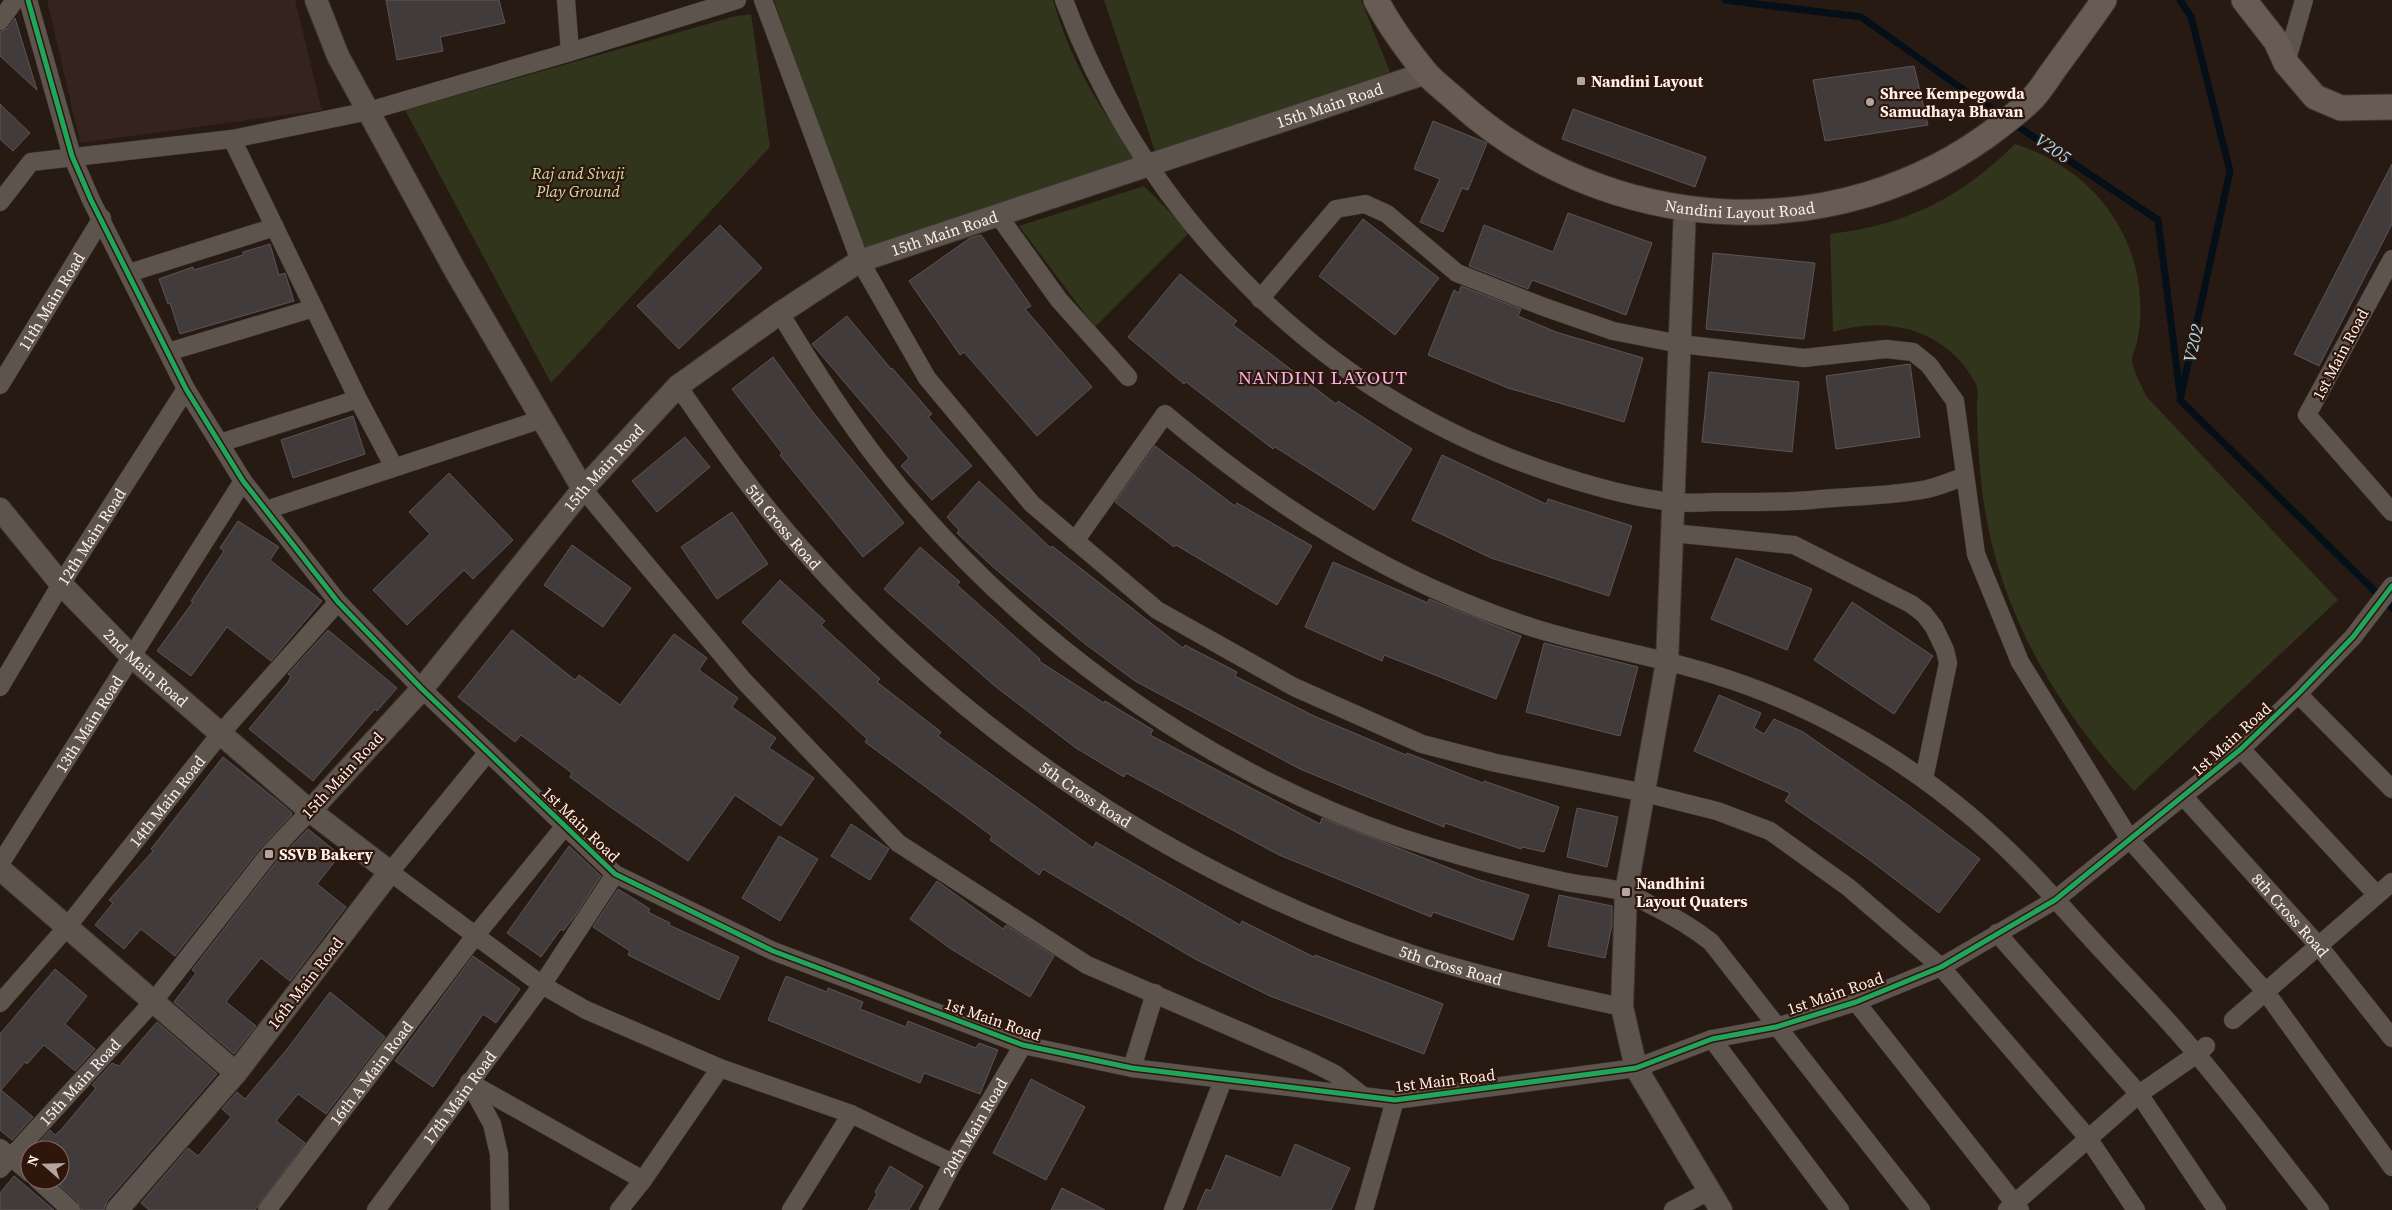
<svg xmlns="http://www.w3.org/2000/svg" width="2392" height="1210" viewBox="0 0 2392 1210" font-family="'Source Serif 4',serif">
<style>
.industrial{fill:#35231e}
.green{fill:#30351c}
.lines{fill:none;stroke-linecap:round;stroke-linejoin:round}
.stream{stroke:#040f18;stroke-width:7}
.building{fill:#423b3b;stroke:#5c5457}
.minor-casing{stroke:#3e3430;stroke-width:19}
.tertiary-casing{stroke:#3e3430;stroke-width:24}
.secondary-casing{stroke:#3e3430;stroke-width:27}
.minor{stroke:#5e544e;stroke-width:18}
.tertiary{stroke:#5e544e;stroke-width:22}
.secondary{stroke:#675b54;stroke-width:25}
.cycleway-casing{stroke:#2f160b;stroke-width:8}
.cycleway{stroke:#20a55d;stroke-width:5}
.poi-dot{fill:#b3a59f;stroke:#2f160b;stroke-width:2}
.labels{text-anchor:middle;dominant-baseline:central;stroke-width:4.5;stroke-linejoin:round;paint-order:stroke}
.poi-label{font-size:16px;font-weight:bold;fill:#fef0ea;stroke:#2f160b;text-anchor:start}
.street-label{font-size:16px;fill:#fef0ea;stroke:#2f160b}
.park-label{font-size:16px;font-style:italic;fill:#ccdda5;stroke:#2f160b}
.water-label{font-size:18px;font-style:italic;fill:#a0e0ff;stroke:#2f160b}
.quarter-label{font-size:19px;letter-spacing:1px;fill:#f4b5eb;stroke:#2f160b}
</style>
<rect width="100%" height="100%" fill="#271a13"/>
<!-- industrial -->
<path class="industrial" d="M47,0H295L322,110L80,143Z"/>
<!-- green -->
<path class="green" d="M774,0H1053C1071,64 1105,119 1147,170L860,252Z
M1104,0H1361L1390,72L1158,160Z
M751,14L770,147L551,383L405,110L732,17Z
M2015,144C2085,166 2137,225 2140,300C2141,314 2140,328 2137,342C2136,347 2132,355 2132,360C2133,371 2142,386 2146,396L2338,600L2134,791C2057,710 1998,610 1983,497C1979,467 1977,437 1977,407C1977,400 1979,390 1976,384C1947,330 1889,315 1833,332L1830,234C1906,225 1961,198 2015,144Z
M1144,186L1190,232L1095,327L1019,226Z"/>
<g class="lines">
<!-- stream -->
<path class="stream" d="M1725,0L1861,17L1968,93L2158,220L2180,394
M2180,0L2191,17L2230,171L2180,400L2392,608"/>
</g>
<!-- building -->
<path class="building" d="M386,0H499L505,23L440,37L443,51L397,60Z
M15,18L37,90L0,56V32L8,28Z
M1914,66L1928,125L1825,141L1813,80Z
M0,104L30,133L13,151L0,139Z
M1573,109L1706,157L1695,187L1562,139Z
M1433,121L1487,143L1468,190L1462,188L1443,232L1420,222L1440,179L1414,169Z
M2392,164V224L2319,366L2294,354Z
M1568,213L1652,243L1626,315L1532,280L1528,289L1469,266L1484,225L1553,252Z
M1363,219L1439,278L1395,335L1319,276Z
M720,225L762,268L679,349L637,306Z
M981,235L1031,306L1025,309L1092,387L1037,436L964,352L960,355L909,281L970,238Z
M270,244L279,275L285,273L294,301L180,334L170,303L168,304L159,279L193,267L194,270L243,255V252Z
M1713,253L1815,263L1804,339L1706,329Z
M1180,274L1237,321L1233,325L1336,404L1338,401L1412,449L1374,510L1275,447L1273,449L1186,382L1184,384L1128,337Z
M1461,286L1521,309L1518,316L1556,332L1643,358L1624,422L1508,388L1428,355L1454,290L1459,293Z
M847,316L891,369L892,368L932,414L928,417L972,466L932,500L901,466L909,458L812,344Z
M773,357L812,411L904,523L863,557L780,455L782,453L732,389Z
M1910,364L1920,437L1836,449L1826,376Z
M1709,372L1799,382L1792,452L1702,442Z
M353,416L365,454L293,478L281,440Z
M685,437L710,467L657,512L632,481Z
M1155,446L1235,506L1237,503L1312,546L1277,605L1176,545L1174,547L1115,502Z
M1442,455L1546,504L1548,499L1632,526L1609,596L1491,558L1412,520Z
M449,473L513,540L473,579L464,570L407,625L373,590L430,534L409,512Z
M979,481L1051,548L1052,546L1183,648L1185,645L1237,672L1235,676L1314,716L1406,755L1407,753L1483,783L1484,781L1559,807L1544,852L1522,847L1521,849L1445,823L1444,827L1363,795L1300,769L1135,681L1084,643L993,567L957,533L959,530L947,517Z
M732,512L768,564L717,599L681,547Z
M238,521L279,547L270,560L322,601L271,661L227,627L191,676L157,651L193,602L191,601L224,551L220,548Z
M572,545L631,588L603,627L544,585Z
M920,547L960,582L957,585L1040,659L1039,661L1104,703L1105,701L1153,730L1150,735L1320,824L1322,818L1477,879L1529,895L1513,940L1433,912L1431,917L1279,855L1126,773L1124,777L1076,748L996,687L884,589Z
M1736,558L1812,589L1787,650L1711,619Z
M1333,562L1428,603L1429,599L1521,636L1496,699L1384,655L1382,661L1305,627Z
M780,580L825,621L821,625L880,679L877,682L941,732L938,736L1093,848L1096,842L1240,925L1242,921L1314,957L1315,955L1443,1004L1424,1054L1270,996L1195,959L1043,869L1039,875L990,840L992,836L865,742L867,739L742,622Z
M1852,602L1933,656L1894,714L1814,660Z
M328,630L397,688L377,711L375,709L313,781L249,729L288,682L291,676L288,674Z
M512,630L575,680L579,675L620,705L674,634L707,658L699,670L738,698L732,707L776,738L769,748L814,778L781,826L735,795L688,861L609,806L570,777L572,773L521,735L515,742L458,697Z
M1544,643L1638,667L1620,736L1526,712Z
M1719,695L1761,713L1754,728L1764,734L1774,719L1803,732L1908,805L1980,859L1939,913L1867,858L1785,801L1790,793L1694,751Z
M223,757L278,801L292,813L291,816L261,847L175,956L141,929L124,949L95,925L113,903L109,900L153,851L151,849Z
M1577,808L1618,817L1607,867L1567,857Z
M851,824L889,849L870,880L831,856Z
M308,829L340,855L317,884L346,907L290,981L261,958L228,999L226,1002L256,1026L234,1054L174,1002L196,973L192,970L277,861Z
M779,836L818,859L780,921L742,898Z
M569,846L601,876L575,916L563,931L561,929L541,957L507,933Z
M937,881L1003,929L1006,925L1054,956L1030,997L951,949L910,919Z
M618,889L650,909L648,912L670,923L669,925L739,957L719,1000L628,955L630,951L593,927Z
M1559,895L1612,906V925L1605,958L1548,946Z
M473,956L520,989L496,1023L483,1014L433,1087L395,1061Z
M55,969L87,996L65,1024L95,1049L75,1071L44,1045L27,1064L25,1062L1,1090L33,1117L12,1140L0,1130V1034Z
M786,976L827,992L828,988L863,1002L860,1009L906,1027L908,1021L976,1048L979,1043L998,1050L980,1094L924,1073L920,1083L768,1020Z
M330,992L385,1037L326,1114L298,1094L276,1121L305,1143L255,1210H149L141,1203L188,1148L198,1156L231,1117L222,1109L237,1092L245,1099L288,1048Z
M157,1022L217,1074L107,1201L104,1210H81L78,1202L60,1186V1150H32L50,1130L55,1135L61,1130L96,1088L92,1085L112,1063L119,1066Z
M1031,1079L1085,1107L1046,1180L993,1153Z
M1295,1144L1350,1168L1331,1210H1197L1206,1189L1211,1191L1226,1155L1281,1178Z
M890,1166L923,1186L909,1210H868L877,1194L875,1192Z
M14,1176L54,1210H0V1193Z
M1062,1188L1105,1210H1051Z"/>
<g class="lines">
<!-- minor casing -->
<g class="minor-casing">
<g id="minor">
<path d="M28,0L72,156L91,200L186,389L243,481L338,602L422,689L615,874L773,951L1023,1045L1132,1068L1395,1100L1636,1068L1712,1039L1776,1027L1856,1002L1941,967L2055,900L2241,749L2298,694L2353,637L2392,586"/>
<path d="M566,0L570,52"/>
<path d="M763,0L860,261L927,378L1032,504L1157,610L1294,687L1422,744L1496,763L1645,793L1717,811L1770,831L1848,887L1941,967L2088,1138L2136,1210"/>
<path d="M1064,0C1146,219 1321,394 1543,470C1584,484 1630,498 1674,502C1689,504 1704,502 1719,502C1753,502 1787,503 1821,499C1855,496 1893,496 1927,489C1940,486 1952,481 1965,476"/>
<path d="M0,21L15,0"/>
<path d="M2286,63L2304,0"/>
<path d="M232,139L358,399L394,467"/>
<path d="M0,202L31,162L232,139L369,111L570,52L737,0"/>
<path d="M998,215L1059,300L1128,377"/>
<path d="M2392,259L2307,415L2392,512"/>
<path d="M129,273L275,227"/>
<path d="M1260,299L1336,209L1365,204L1387,214L1457,273L1544,307L1613,331L1680,344L1804,358L1886,349L1913,352L1929,365L1955,401L1976,554L2020,662L2131,841L2265,991L2392,1167"/>
<path d="M780,313C810,363 841,412 877,459C1009,630 1195,766 1399,837C1453,855 1507,869 1562,881C1583,886 1605,886 1625,892C1634,895 1643,901 1651,905C1673,916 1692,927 1711,942L1921,1210"/>
<path d="M168,352L314,308"/>
<path id="s1" d="M0,385L102,218"/>
<path id="s2" d="M678,386C717,443 756,498 802,549C968,737 1185,881 1424,958C1489,978 1555,993 1622,1007"/>
<path d="M220,443L358,399"/>
<path d="M583,489L744,681L898,843L1087,965L1307,1060L1335,1074L1363,1096"/>
<path d="M266,510L542,419"/>
<path d="M1672,533L1794,545L1911,604L1924,614L1934,627L1945,650L1948,663L1924,779"/>
<path d="M1075,541L1165,414C1277,509 1396,584 1537,629C1595,647 1655,656 1712,674C1758,688 1803,707 1845,730C1911,766 1971,812 2023,865C2049,891 2072,918 2097,945C2131,982 2167,1018 2199,1057C2241,1107 2280,1159 2320,1210"/>
<path id="s3" d="M0,687L61,584L186,389"/>
<path d="M2298,694L2392,789"/>
<path d="M2241,749L2377,895"/>
<path d="M488,752L390,872L542,985L586,1010L720,1068L851,1114L953,1163"/>
<path id="s4" d="M2184,797L2318,945L2392,1038"/>
<path id="s5" d="M0,864L243,481"/>
<path d="M1997,933L2139,1094L2217,1210"/>
<path d="M1856,1002L2020,1210"/>
<path id="s6" d="M0,1003L67,927L221,733L338,602"/>
<path d="M2233,1020L2392,882"/>
<path d="M1712,1039L1840,1210"/>
<path d="M1132,1068L1155,993"/>
<path d="M469,1082L643,1180L720,1068"/>
<path d="M469,1082L492,1124L499,1154L500,1210"/>
<path d="M0,1148L30,1173"/>
<path id="s7" d="M0,1169L153,1002L269,854L310,811"/>
<path d="M38,1180L71,1210"/>
<path id="s8" d="M267,1210L475,936L565,826"/>
<path id="s9" d="M376,1210L542,985L615,874"/>
<path d="M619,1210L643,1180"/>
<path d="M791,1210L851,1114"/>
<path id="s10" d="M928,1210L953,1163L1023,1045"/>
<path d="M1173,1210L1223,1080"/>
<path d="M1364,1210L1395,1100"/>
<path d="M1673,1210L1709,1191"/>
<path d="M2007,1210L2139,1094L2197,1054L2206,1046"/>
</g>
</g>
<!-- tertiary casing -->
<g class="tertiary-casing">
<g id="tertiary">
<path d="M316,0L338,56L456,272L583,489"/>
<path d="M1685,208L1667,662L1626,892L1622,1007L1636,1068L1721,1210"/>
<path id="s11" d="M0,509L61,584L131,656L310,811L390,872L236,1073L117,1210"/>
<path id="s12" d="M310,811L422,689L583,489L678,386L780,313L860,261L1426,73"/>
<path d="M0,869L236,1073"/>
</g>
</g>
<!-- secondary casing -->
<g class="secondary-casing">
<g id="secondary">
<path id="s13" d="M1376,0C1389,25 1408,51 1426,73C1435,83 1446,91 1456,100C1605,237 1838,252 2000,126C2010,118 2021,110 2031,100C2040,91 2047,79 2055,68C2071,46 2088,23 2104,0"/>
<path d="M2244,0L2276,41L2286,63L2315,97L2341,108L2392,107"/>
</g>
</g>
<!-- minor -->
<use href="#minor" class="minor"/>
<!-- tertiary -->
<use href="#tertiary" class="tertiary"/>
<!-- secondary -->
<use href="#secondary" class="secondary"/>
<!-- cycleway casing -->
<g class="cycleway-casing">
<path id="cycleway" d="M28,0L72,156L91,200L186,389L243,481L338,602L422,689L615,874L773,951L1023,1045L1132,1068L1395,1100L1636,1068L1712,1039L1776,1027L1856,1002L1941,967L2055,900L2241,749L2298,694L2353,637L2392,586"/>
</g>
<!-- cycleway -->
<use href="#cycleway" class="cycleway"/>
</g>
<!-- markers -->
<g class="poi-dot">
<rect x="1576" y="76" width="10" height="10" rx="2.5"/>
<circle cx="1870" cy="102" r="5"/>
<rect x="264" y="849" width="10" height="10" rx="2.5"/>
<rect x="1621" y="887" width="10" height="10" rx="2.5"/>
</g>
<g class="labels">
<!-- poi labels -->
<g class="poi-label">
<text x="1591" y="81">Nandini Layout</text>
<text x="1880" y="93">Shree Kempegowda<tspan x="1880" dy="18">Samudhaya Bhavan</tspan></text>
<text x="279" y="854">SSVB Bakery</text>
<text x="1636" y="883">Nandhini<tspan x="1636" dy="18">Layout Quaters</tspan></text>
</g>
<!-- street labels -->
<g class="street-label">
<text stroke="none"><textPath href="#s12" startOffset="1278">15th Main Road</textPath></text>
<text stroke="none"><textPath href="#s13" startOffset="441">Nandini Layout Road</textPath></text>
<text stroke="none"><textPath href="#s12" startOffset="872">15th Main Road</textPath></text>
<text stroke="none"><textPath href="#s1" startOffset="98">11th Main Road</textPath></text>
<text transform="translate(2340 354) rotate(-62)">1st Main Road</text>
<text stroke="none"><textPath href="#s12" startOffset="452">15th Main Road</textPath></text>
<text stroke="none"><textPath href="#s2" startOffset="176">5th Cross Road</textPath></text>
<text stroke="none"><textPath href="#s3" startOffset="176">12th Main Road</textPath></text>
<text stroke="none"><textPath href="#s11" startOffset="216">2nd Main Road</textPath></text>
<text stroke="none"><textPath href="#s5" startOffset="166">13th Main Road</textPath></text>
<text transform="translate(2231 739) rotate(-42)">1st Main Road</text>
<text transform="translate(342 775) rotate(-47)">15th Main Road</text>
<text stroke="none"><textPath href="#s2" startOffset="581">5th Cross Road</textPath></text>
<text stroke="none"><textPath href="#s6" startOffset="262">14th Main Road</textPath></text>
<text transform="translate(581 824) rotate(44)">1st Main Road</text>
<text stroke="none"><textPath href="#s4" startOffset="159">8th Cross Road</textPath></text>
<text stroke="none"><textPath href="#s2" startOffset="986">5th Cross Road</textPath></text>
<text transform="translate(305 983) rotate(-52)">16th Main Road</text>
<text transform="translate(1835 993) rotate(-19)">1st Main Road</text>
<text transform="translate(993 1019) rotate(19)">1st Main Road</text>
<text stroke="none"><textPath href="#s8" startOffset="172">16th A Main Road</textPath></text>
<text transform="translate(1445 1080) rotate(-7)">1st Main Road</text>
<text stroke="none"><textPath href="#s7" startOffset="118">15th Main Road</textPath></text>
<text stroke="none"><textPath href="#s9" startOffset="140">17th Main Road</textPath></text>
<text stroke="none"><textPath href="#s10" startOffset="95">20th Main Road</textPath></text>
</g>
<!-- park labels -->
<g class="park-label">
<text x="578" y="173">Raj and Sivaji<tspan x="578" dy="18">Play Ground</tspan></text>
</g>
<!-- water labels -->
<g class="water-label">
<text transform="translate(2053 148) rotate(34)">V205</text>
<text transform="translate(2193 343) rotate(-78)">V202</text>
</g>
<!-- quarter labels -->
<g class="quarter-label">
<text x="1323" y="377">NANDINI LAYOUT</text>
</g>
</g>
<!-- north arrow -->
<g transform="translate(45 1165) rotate(290)"><circle r="24" fill="#2f160b" stroke="#826d64"/>
<path d="M0-4L9 19L0 12L-9 19Z" fill="#b3a59f"/>
<text y="-8" font-size="14" font-weight="bold" text-anchor="middle" fill="#fef0ea">N</text>
</g>
</svg>
